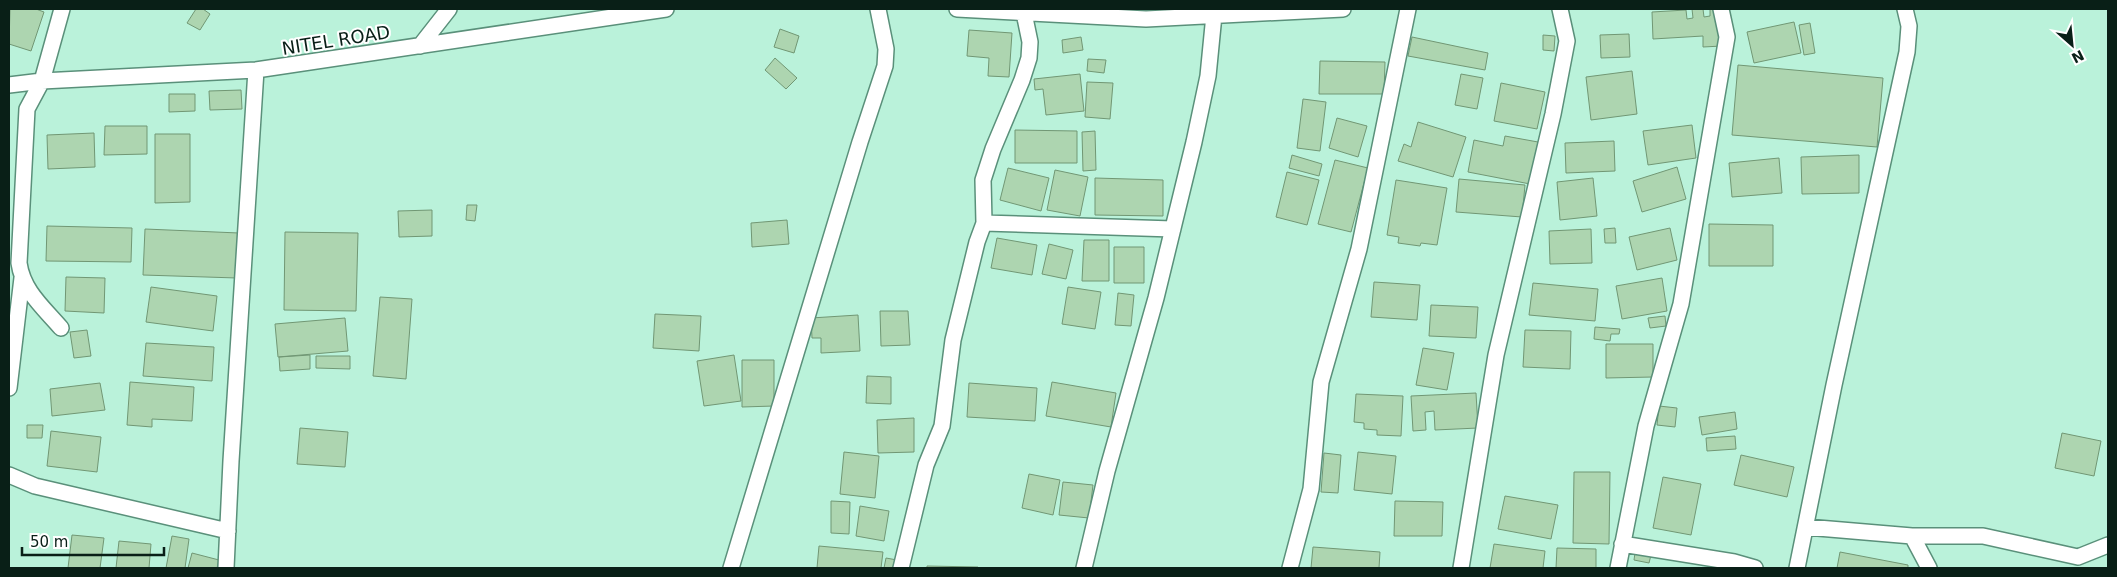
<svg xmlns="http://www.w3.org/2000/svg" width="2117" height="577" viewBox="0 0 2117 577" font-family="'DejaVu Sans',sans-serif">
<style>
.building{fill:#add5b0;stroke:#719774}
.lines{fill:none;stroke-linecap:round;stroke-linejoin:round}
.street-casing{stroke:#5a907a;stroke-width:18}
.street{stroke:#fff;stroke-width:15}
.labels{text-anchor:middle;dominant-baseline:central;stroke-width:4;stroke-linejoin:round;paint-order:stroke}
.street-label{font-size:18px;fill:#091f17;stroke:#fff}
</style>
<rect width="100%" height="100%" fill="#baf2da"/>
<!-- building -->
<path class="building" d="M10,9H36L44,12L31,51L9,44Z
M196,9H203L210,14L200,30L187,23Z
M1692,9H1703L1704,17L1710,16V9H1720L1722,46L1703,47V36L1653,39L1652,12L1686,10L1687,19L1693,18Z
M1794,22L1801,53L1754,63L1747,32Z
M1810,23L1815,53L1804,55L1799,25Z
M780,29L799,36L794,53L774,47Z
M969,30L1012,33L1009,77L988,76L989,58L967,56Z
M1629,34L1630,57L1601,58L1600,35Z
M1543,35L1555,36L1554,51L1543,50Z
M1081,37L1083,50L1063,53L1062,40Z
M1412,37L1488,53L1485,70L1408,56Z
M775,58L797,78L786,89L765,70Z
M1088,59L1106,60L1104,73L1087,71Z
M1320,61L1385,62L1384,94H1319Z
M1738,65L1883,78L1877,147L1732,135Z
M1632,71L1637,114L1591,120L1586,77Z
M1080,74L1084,111L1046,115L1043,89L1035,90L1034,79Z
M1461,74L1483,78L1477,109L1455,105Z
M1087,82L1113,83L1110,119L1085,117Z
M1501,83L1545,92L1537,129L1494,121Z
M241,90L242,109L210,110L209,91Z
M169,94H195V111L169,112Z
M1303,99L1326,102L1320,151L1297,148Z
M1337,118L1367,126L1358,157L1329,148Z
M1418,122L1466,137L1453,177L1398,161L1404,144L1411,147Z
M1692,125L1696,158L1648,165L1643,131Z
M105,126H147V154L104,155Z
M1015,130L1077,131V163H1015Z
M1095,131L1096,170L1083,171L1082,132Z
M94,133L95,167L48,169L47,135Z
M155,134H190V202L155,203Z
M1505,136L1538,142L1530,184L1468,172L1474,140L1503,146Z
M1614,141L1615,171L1566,173L1565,143Z
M1292,155L1322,164L1319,176L1289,168Z
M1859,155V193L1802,194L1801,157Z
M1779,158L1782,193L1732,197L1729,163Z
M1335,160L1368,168L1351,232L1318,224Z
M1677,167L1686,199L1642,212L1633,181Z
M1008,168L1049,178L1041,211L1000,200Z
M1055,170L1088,177L1080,216L1047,210Z
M1287,172L1319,180L1307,225L1276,217Z
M1095,178L1163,180V216L1095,215Z
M1593,178L1597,216L1560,220L1557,182Z
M1459,179L1525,185L1522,217L1456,212Z
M1396,180L1447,188L1437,245L1421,243L1420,246L1398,243L1399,237L1387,235Z
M467,205H477L475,221L466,220Z
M432,210V236L399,237L398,211Z
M787,220L789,244L752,247L751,223Z
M1709,224L1773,225V266H1709Z
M47,226L132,228L131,262L46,261Z
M1615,228L1616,243H1605L1604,229Z
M1670,228L1677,260L1637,270L1629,237Z
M145,229L239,233L237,278L143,275Z
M1591,229L1592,263L1550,264L1549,231Z
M285,232L358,233L356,311L284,310Z
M997,238L1037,245L1032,275L991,268Z
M1084,240H1109V281H1082Z
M1049,244L1073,250L1066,279L1042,274Z
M1114,247H1144V283H1114Z
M66,277L105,278L104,313L65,311Z
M1662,278L1667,311L1622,319L1616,286Z
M1374,282L1420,285L1417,320L1371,317Z
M1533,283L1598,289L1595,321L1529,315Z
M151,287L217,296L213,331L146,322Z
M1068,287L1101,292L1095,329L1062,324Z
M1118,293L1134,295L1131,326L1115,325Z
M380,297L412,299L406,379L373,376Z
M1431,305L1478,307L1476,338L1429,336Z
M880,311H908L910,345L881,346Z
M655,314L701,316L699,351L653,348Z
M858,315L860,351L821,353V338H812L811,318Z
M1665,316L1666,326L1650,328L1648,318Z
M345,318L348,351L278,357L275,324Z
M1595,327L1620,329L1619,334H1611L1610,341L1594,339Z
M87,330L91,356L74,358L70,332Z
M1525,330L1571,331L1570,369L1523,367Z
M146,343L214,347L212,381L143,376Z
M1606,344H1653V377L1606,378Z
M1423,348L1454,353L1447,390L1416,385Z
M310,355V369L280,371L279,357Z
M734,355L741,401L704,406L697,361Z
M316,356H350V369L316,368Z
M742,360H774V406L742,407Z
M867,376L891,377V404L866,403Z
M130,382L194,387L192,421L152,419V427L127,425Z
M1052,382L1116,393L1111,427L1046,416Z
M100,383L105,410L52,416L50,389Z
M969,383L1037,388L1035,421L967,417Z
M1476,393L1478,428L1435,430L1434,411L1425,412L1426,430L1413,431L1411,396Z
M1356,394L1403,396L1401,436L1377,435V430L1364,429V423L1354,422Z
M1659,406L1677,408L1675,427L1657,425Z
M1735,412L1737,429L1702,435L1699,417Z
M914,418V452L878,453L877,420Z
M27,425H43L42,438H27Z
M300,428L348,432L345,467L297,464Z
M51,431L101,437L97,472L47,466Z
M2062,433L2101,441L2094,476L2055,468Z
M1735,436L1736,449L1707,451L1706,438Z
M844,452L879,456L875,498L840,494Z
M1358,452L1396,456L1392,494L1354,490Z
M1324,453L1341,455L1338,493L1321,492Z
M1741,455L1794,467L1787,497L1734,485Z
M1574,472H1610L1609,544L1573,543Z
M1029,474L1060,480L1053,515L1022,508Z
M1663,477L1701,484L1691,535L1653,528Z
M1063,482L1093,485L1089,518L1059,515Z
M1505,496L1558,505L1551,539L1498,529Z
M831,501L850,502L849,534L831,533Z
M1395,501L1443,502L1442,536H1394Z
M860,506L889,511L884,541L856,536Z
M72,535L104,538L100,568H68Z
M172,536L189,539L185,568H166Z
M119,541L151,544L149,568H116Z
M1494,544L1545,551L1543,568H1490Z
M819,546L883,552L881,568H817Z
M1313,547L1380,552L1379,568H1311Z
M1557,548L1596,549V568H1556Z
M1840,552L1908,565V568H1837Z
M192,553L219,560L217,568H188Z
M1635,553L1651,555L1649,563L1634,560Z
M886,558L897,560L896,568H884Z
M927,566L978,567V568H927Z"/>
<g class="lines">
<!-- street casing -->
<g class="street-casing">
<path id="street" d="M957,9L1146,19L1343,9
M420,46L449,9
M9,85L42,81L256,70L666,9
M984,223L1173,229
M61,328C43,307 23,291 19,263L27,109L42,81L62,9
M9,388L22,278
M9,475L35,486L228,531
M1806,527L1912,536H1983L2078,557L2108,545
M1912,536L1929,568
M1622,544L1734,562L1755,568
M226,568L231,461L256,70
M731,568L860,142L885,66L886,49L878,9
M901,568L926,465L942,426L953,340L977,242L984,223L983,180L993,149L1022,80L1029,58L1030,42L1024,13
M1084,568L1107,471L1156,298L1194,142L1208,76L1214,15
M1290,568L1311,489L1321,382L1359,249L1408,9
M1461,568L1496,355L1553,114L1567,41L1560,9
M1618,568L1646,426L1681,304L1727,37L1721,9
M1797,568L1834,385L1907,52L1909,26L1905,9"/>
</g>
<!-- street -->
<use href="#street" class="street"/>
</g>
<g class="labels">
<!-- street labels -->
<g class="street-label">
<text transform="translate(336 40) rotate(-9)">NITEL ROAD</text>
</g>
</g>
<!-- border -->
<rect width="2117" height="577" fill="none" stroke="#091f17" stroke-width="20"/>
<!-- north arrow -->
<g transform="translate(2072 45) rotate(153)" stroke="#ffffff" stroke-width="4" paint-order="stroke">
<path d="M0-4L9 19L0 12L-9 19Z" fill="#091f17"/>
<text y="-8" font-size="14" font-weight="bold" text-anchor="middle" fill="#091f17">N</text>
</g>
<!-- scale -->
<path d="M22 547v8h142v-8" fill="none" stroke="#091f17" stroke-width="2.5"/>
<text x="30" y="547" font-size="15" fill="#091f17" stroke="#ffffff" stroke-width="4" paint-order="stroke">50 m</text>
</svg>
